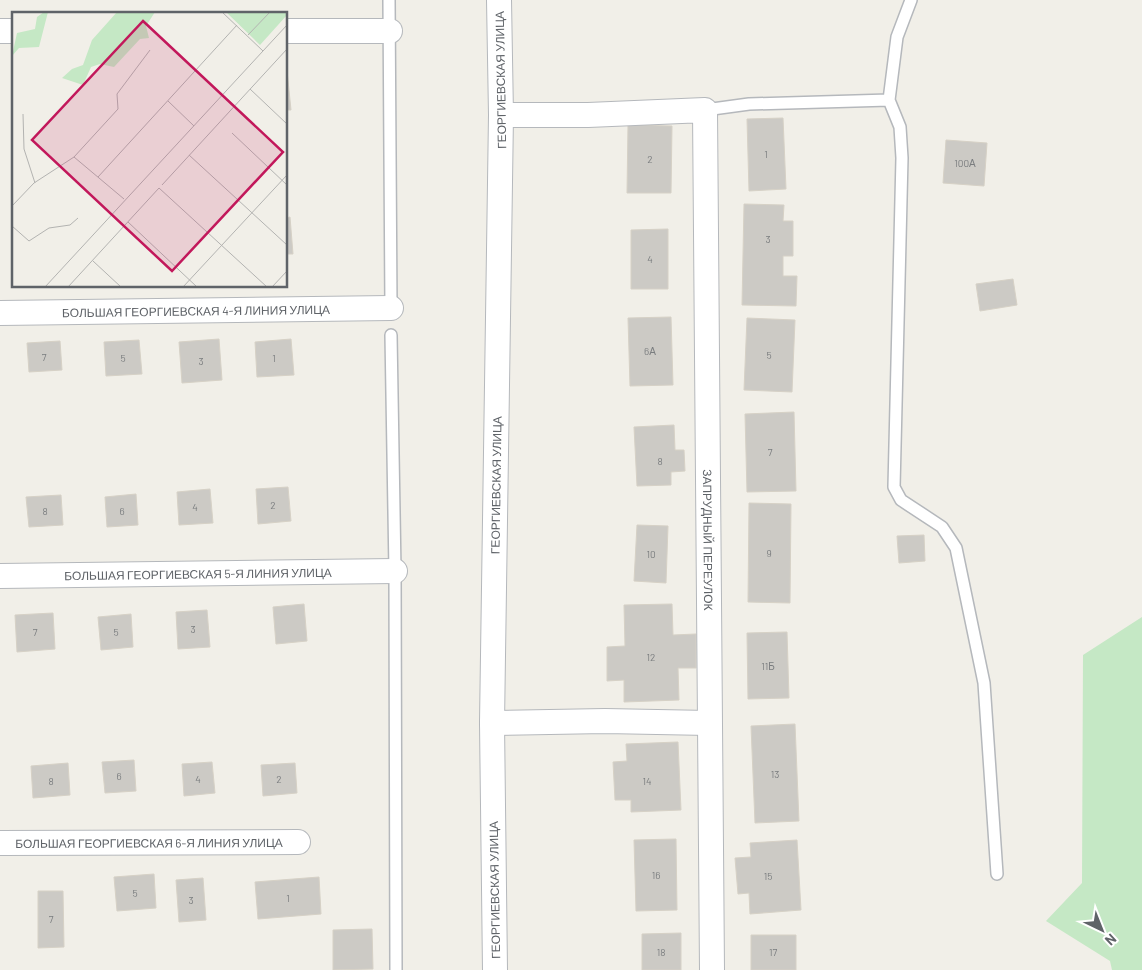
<svg xmlns="http://www.w3.org/2000/svg" width="1142" height="970" viewBox="0 0 1142 970" font-family="Barlow,sans-serif">
<style>
.green{fill:#c5e8c5}
.building{fill:#cccac5;stroke:#d6d1c6}
.lines{fill:none;stroke-linecap:round;stroke-linejoin:round}
.lane-casing{stroke:#b5b8bc;stroke-width:14}
.street-casing{stroke:#b5b8bc;stroke-width:26}
.lane{stroke:#fff;stroke-width:11}
.street{stroke:#fff;stroke-width:24}
.labels{text-anchor:middle;dominant-baseline:central;stroke-width:4;stroke-linejoin:round;paint-order:stroke}
.number-label{font-size:10px;fill:#7a7d7f}
.street-label{font-size:12px;fill:#5f6368;stroke:#fff}
.inset-road{fill:none;stroke:#b3b3b1;stroke-width:1}
.view{fill:#c2185b;fill-opacity:0.15;stroke:#c2185b;stroke-width:2.5}
.inset-edge{fill:none;stroke:#5f6368;stroke-width:2.5}
</style>
<rect width="100%" height="100%" fill="#f1efe8"/>
<!-- green -->
<path class="green" d="M1142,617V970H1112L1110,961L1046,921L1082,883L1083,655Z"/>
<!-- building -->
<path class="building" d="M286,61L291,110H286Z
M783,118L786,189L749,191L747,119Z
M628,125L672,126L671,193H627Z
M946,140L987,143L984,186L943,183Z
M744,204L784,205L783,221H793V256H783V276H797L796,306L742,305Z
M290,217L293,254H286V218Z
M668,229V289H631V230Z
M1013,279L1017,305L980,311L976,284Z
M671,317L673,385L630,386L628,318Z
M747,318L795,320L792,392L744,390Z
M219,339L222,380L182,383L179,342Z
M291,339L294,375L257,377L255,342Z
M139,340L142,374L106,376L104,342Z
M60,341L62,370L29,372L27,343Z
M794,412L796,491L747,492L745,414Z
M674,425L675,450H684L685,471L671,472V485L637,486L634,427Z
M288,487L291,521L258,524L256,489Z
M210,489L213,523L179,525L177,492Z
M136,494L138,525L107,527L105,497Z
M61,495L63,525L29,527L26,497Z
M749,503L791,504L790,603L748,602Z
M637,525L668,526L666,583L634,581Z
M924,535L925,561L899,563L897,536Z
M304,604L307,641L276,644L273,607Z
M672,604L673,635L696,634V668H678L679,700L624,702V680L607,681V647L625,646L624,605Z
M207,610L210,647L178,649L176,612Z
M53,613L55,649L17,652L15,615Z
M131,614L133,647L101,650L98,617Z
M787,632L789,698L748,699L747,633Z
M795,724L799,821L755,823L751,726Z
M678,742L681,810L631,812V800H615L613,762L627,761L626,744Z
M134,760L136,791L105,793L102,762Z
M212,762L215,793L184,796L182,764Z
M68,763L70,795L33,798L31,766Z
M295,763L297,793L263,796L261,765Z
M676,839L677,910L636,911L634,840Z
M797,840L801,910L750,914L749,893L738,894L735,858L751,857L750,843Z
M154,874L156,908L117,911L114,877Z
M319,877L321,914L258,919L255,882Z
M203,878L206,920L179,922L176,880Z
M38,891H63L64,947L38,948Z
M372,929L373,969L333,970V930Z
M681,933V970H642V934Z
M751,935H796V970H751Z"/>
<g class="lines">
<!-- lane casing -->
<g class="lane-casing">
<path id="lane" d="M389,0L391,308
M911,0L897,37L889,100L900,127L902,158L894,487L901,500L942,527L956,548L984,683L997,874
M705,110L749,104L889,100
M391,335L395,571L396,970"/>
</g>
<!-- street casing -->
<g class="street-casing">
<g id="street">
<path d="M0,31H14"/>
<path d="M286,31H390"/>
<path id="s1" d="M501,115H588L705,110L712,970"/>
<path id="s2" d="M0,313L391,308"/>
<path id="s3" d="M0,576L395,571"/>
<path d="M492,723L605,721L709,723"/>
<path id="s4" d="M0,843L298,842"/>
<path id="s5" d="M495,970L492,723L501,115L499,0"/>
</g>
</g>
<!-- lane -->
<use href="#lane" class="lane"/>
<!-- street -->
<use href="#street" class="street"/>
</g>
<g class="labels">
<!-- number labels -->
<g class="number-label">
<text x="766" y="154">1</text>
<text x="650" y="159">2</text>
<text x="965" y="163">100А</text>
<text x="768" y="239">3</text>
<text x="650" y="259">4</text>
<text x="650" y="351">6А</text>
<text x="769" y="355">5</text>
<text x="44" y="357">7</text>
<text x="123" y="358">5</text>
<text x="274" y="358">1</text>
<text x="201" y="361">3</text>
<text x="770" y="452">7</text>
<text x="660" y="461">8</text>
<text x="273" y="505">2</text>
<text x="195" y="507">4</text>
<text x="45" y="511">8</text>
<text x="122" y="511">6</text>
<text x="769" y="553">9</text>
<text x="651" y="554">10</text>
<text x="193" y="629">3</text>
<text x="35" y="632">7</text>
<text x="116" y="632">5</text>
<text x="651" y="657">12</text>
<text x="768" y="666">11Б</text>
<text x="775" y="774">13</text>
<text x="119" y="776">6</text>
<text x="198" y="779">4</text>
<text x="279" y="779">2</text>
<text x="51" y="781">8</text>
<text x="647" y="781">14</text>
<text x="656" y="875">16</text>
<text x="768" y="876">15</text>
<text x="135" y="893">5</text>
<text x="288" y="898">1</text>
<text x="191" y="900">3</text>
<text x="51" y="919">7</text>
<text x="661" y="952">18</text>
<text x="773" y="952">17</text>
</g>
<!-- street labels -->
<g class="street-label">
<text transform="translate(500 80) rotate(-91)">ГЕОРГИЕВСКАЯ УЛИЦА</text>
<text stroke="none"><textPath href="#s2" startOffset="196">БОЛЬШАЯ ГЕОРГИЕВСКАЯ 4-Я ЛИНИЯ УЛИЦА</textPath></text>
<text stroke="none"><textPath href="#s5" startOffset="485">ГЕОРГИЕВСКАЯ УЛИЦА</textPath></text>
<text stroke="none"><textPath href="#s1" startOffset="634">ЗАПРУДНЫЙ ПЕРЕУЛОК</textPath></text>
<text stroke="none"><textPath href="#s3" startOffset="198">БОЛЬШАЯ ГЕОРГИЕВСКАЯ 5-Я ЛИНИЯ УЛИЦА</textPath></text>
<text stroke="none"><textPath href="#s4" startOffset="149">БОЛЬШАЯ ГЕОРГИЕВСКАЯ 6-Я ЛИНИЯ УЛИЦА</textPath></text>
<text transform="translate(494 890) rotate(-91)">ГЕОРГИЕВСКАЯ УЛИЦА</text>
</g>
</g>
<!-- overview -->
<g transform="translate(12 12)">
<rect width="275" height="275" fill="#f1efe8"/>
<path d="M32,0H36L27,35L7,36L0,44L5,21L23,17L25,5ZM105,0H143L134,14L137,26L128,27L102,55L88,52L79,55L71,73L50,66L60,57L71,53L80,28ZM214,0H275V3L248,33Z" fill="#c5e8c5"/>
<path class="inset-road" d="M210,0L251,39M236,23L258,0M238,77L275,112M156,89L182,114M11,102L12,137L23,171M220,121L275,173M177,143L275,233M62,145L112,187M86,165L225,13M150,173L275,37M0,194L22,171L62,145L106,97L105,82L138,38M116,210L185,275M0,214L17,229L37,216L58,213L66,206M81,249L109,275M33,275L275,13M56,275L147,176L255,275M171,275L275,163M260,275L275,259"/>
<path class="view" d="M131,9L271,140L160,259L20,128Z"/>
<rect width="275" height="275" class="inset-edge"/>
</g>
<!-- north arrow -->
<g transform="translate(1102 930) rotate(137)" stroke="#ffffff" stroke-width="4" paint-order="stroke">
<path d="M0-4L9 19L0 12L-9 19Z" fill="#5f6368"/>
<text y="-8" font-size="14" font-weight="bold" text-anchor="middle" fill="#5f6368">N</text>
</g>
</svg>
